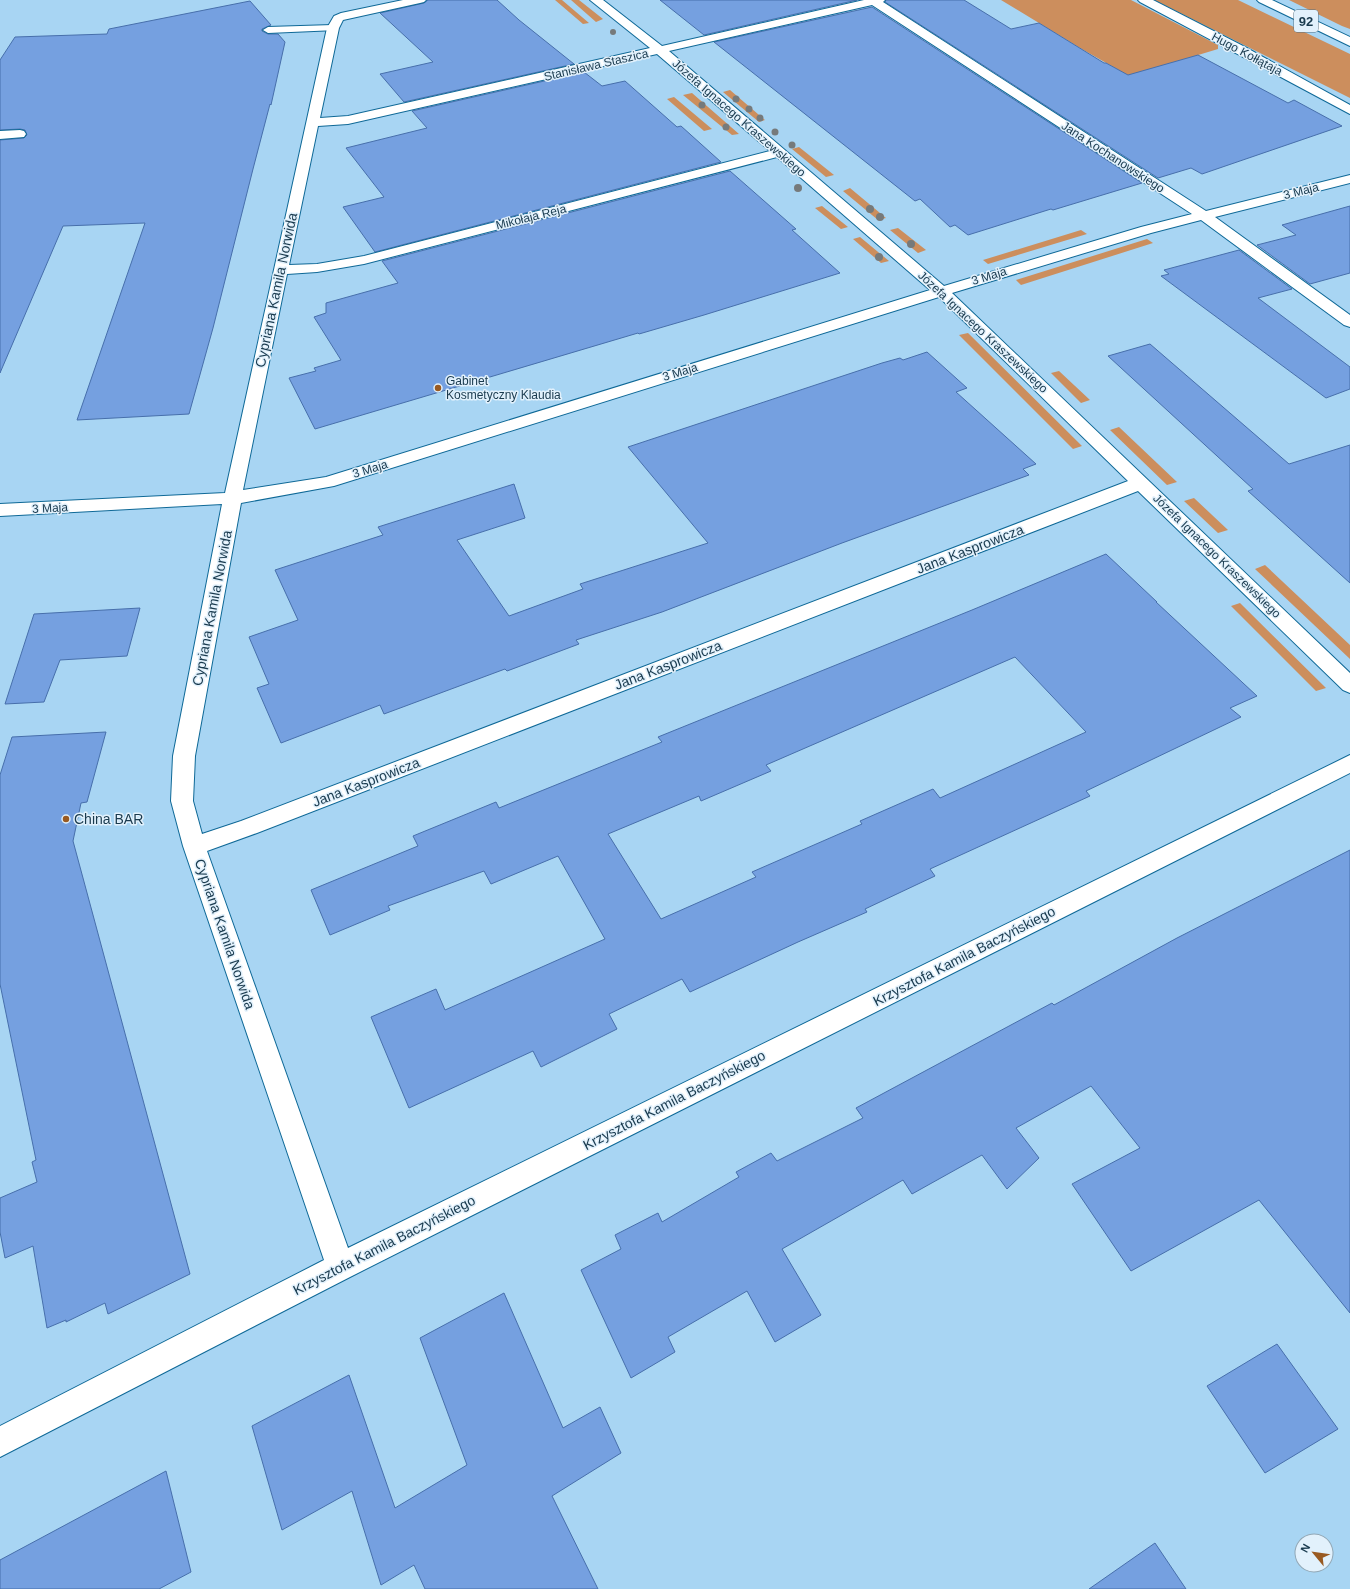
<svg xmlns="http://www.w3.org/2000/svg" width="1350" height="1589" viewBox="0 0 1350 1589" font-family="Arial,sans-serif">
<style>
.green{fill:#cc8e5d}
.building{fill:#75a0e0;stroke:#476fab;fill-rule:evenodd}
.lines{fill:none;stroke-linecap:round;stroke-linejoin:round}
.lane-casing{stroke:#0f6997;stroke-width:2}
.street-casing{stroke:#0f6997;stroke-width:2}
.primary-casing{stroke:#0f6997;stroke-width:2}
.lane{fill:#fff;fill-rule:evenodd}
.street{fill:#fff;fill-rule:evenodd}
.primary{fill:#fff;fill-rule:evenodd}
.tree{fill:#767a7b}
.poi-dot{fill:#995a22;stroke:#e2f1fc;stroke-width:1.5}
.labels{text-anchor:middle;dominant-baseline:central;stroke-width:3;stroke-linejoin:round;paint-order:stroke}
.far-street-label{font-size:12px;fill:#193a4e;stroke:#e2f1fc}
.far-poi-label{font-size:12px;fill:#193a4e;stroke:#e2f1fc;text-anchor:start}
.shield{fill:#e2f1fc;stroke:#557182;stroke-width:1}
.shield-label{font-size:13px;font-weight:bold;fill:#193a4e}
.street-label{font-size:14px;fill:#193a4e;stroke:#e2f1fc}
.poi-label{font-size:14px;fill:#193a4e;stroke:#e2f1fc;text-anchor:start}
</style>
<rect width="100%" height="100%" fill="#a8d5f3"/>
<!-- green -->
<path class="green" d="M555,0H562L589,23L583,24Z
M571,0H579L603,19L596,22Z
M1001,0H1131L1218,45V49L1129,76L1080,48Z
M1154,0H1238L1350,54V98Z
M1289,0H1350V29L1342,26Z
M730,90L765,120L759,122L723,92Z
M692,93L739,134L732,135L683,95Z
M674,97L712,129L704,131L667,99Z
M799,147L834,175L826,177L792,149Z
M850,188L886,218L878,220L843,191Z
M822,206L848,227L841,229L815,208Z
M898,228L926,250L918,253L890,230Z
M1081,230L1087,234L988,264L983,260Z
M860,237L889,261L881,263L853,239Z
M1147,239L1153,243L1021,285L1016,280Z
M968,333L1082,446L1073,449L959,335Z
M1059,371L1090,400L1081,403L1051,373Z
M1119,427L1177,482L1167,485L1110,430Z
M1194,498L1228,530L1218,533L1184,501Z
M1265,565L1350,645V659L1255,569Z
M1240,603L1326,688L1316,691L1231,606Z"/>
<!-- building -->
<path class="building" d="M428,0H497L519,20L574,64L404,102L380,74L433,62L380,13L424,3Z
M660,0H857L704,35Z
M886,0H964L1011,29L1039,23L1104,63H1106L1128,75L1198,55L1288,103L1294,100L1342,126L1202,174L1191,168L1158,178L885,2Z
M250,1L271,25L262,29V31L268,34H278L285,42L271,105L270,104L253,169L213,328L189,414L77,420L145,223L63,226L0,373V140L24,138L27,135L25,130L20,129L0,130V60L15,37L107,34L109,29Z
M872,7L1142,183L1053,210L1051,209L968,235L955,225L950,227L920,199L915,201L714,42Z
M584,72L602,86L625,81L677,127L681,126L721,162L375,252L343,207L384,197L346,148L427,128L412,111Z
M730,171L796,229L792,230L840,273L704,315L639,334L638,333L315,429L289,378L316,371L314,368L341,360L314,317L326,313V303L398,283L382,261Z
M1350,206V273L1310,284L1257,245L1296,235L1282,225Z
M1239,250L1292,289L1258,298L1350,367V389L1326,398L1161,276L1169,274L1164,270Z
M1150,344L1289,464L1350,445V583L1248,491L1253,489L1108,356Z
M927,352L967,388L956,392L1036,464L1023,469L1029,475L842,543L662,612L576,640L579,644L507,671L505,669L384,714L380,705L281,743L257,688L269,684L249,637L298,620L275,570L383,535L378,527L514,484L525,518L457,540L509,616L583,589L580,584L708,543L628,447L882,363L900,358L903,360Z
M1106,554L1157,602H1156L1257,696L1230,708L1241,717L1086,791L1090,796L930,869L935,876L865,909L867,912L798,942L690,992L682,979L609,1014L617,1029L541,1067L533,1051L409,1108L371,1017L436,989L445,1010L605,939L558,856L491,884L484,871L388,906L390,910L330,935L311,890L418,846L413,836L496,802L499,808L662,742L658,737L972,610ZM1015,657L1086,732L940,798L933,789L860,821L862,824L752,872L756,877L661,919L608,834L699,796L701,801L771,771L766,765Z
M140,608L127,656L60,660L44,702L5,704L34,614Z
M106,732L87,802L81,803L73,841L190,1274L108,1314L105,1303L66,1322V1320L47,1328L33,1246L5,1258L0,1232V1198L37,1182L32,1162L36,1160L0,984V775L12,737Z
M1350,850V1313L1259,1200L1131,1271L1072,1184L1140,1148L1091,1086L1016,1128L1039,1158L1007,1189L982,1155L912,1194L903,1180L782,1249L821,1315L775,1342L747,1291L668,1337L675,1352L631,1378L581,1270L621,1249L615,1235L658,1213L662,1222L739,1177L736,1172L771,1153L777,1161L863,1118L856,1108L1052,1003L1054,1005L1177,938Z
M504,1293L563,1428L600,1407L621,1453L552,1496L598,1589H425L414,1565L381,1585L352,1491L282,1530L252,1426L349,1375L395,1508L467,1465L420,1338Z
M1277,1344L1338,1429L1265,1473L1207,1386Z
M166,1471L191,1572L159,1589H0V1560Z
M1155,1543L1186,1589H1089Z"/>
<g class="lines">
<!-- lane casing -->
<g class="lane-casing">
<path id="lane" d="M333,25L337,26L338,28L337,30L268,33L263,30L268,27Z
M20,130L24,131L26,134L24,137L0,139V131Z"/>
</g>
<!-- street casing -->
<g class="street-casing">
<path id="street" d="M403,0H426L424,2L420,3L343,20L339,28L320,118L348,116L650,48L590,0H603L662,46L864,0H885L883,2L1206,211L1350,175V183L1215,217L1350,315V327L1344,325L1201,220L1151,233L952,293L1350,673V693L1343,690L1138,491L257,833L207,851L348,1248L1350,755V773L350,1277L0,1457V1426L324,1260L183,846L171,801L173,756L222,504L0,516V504L225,493L327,28L334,16L341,13ZM872,5L1192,214L1141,227L944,286L669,51ZM657,54L770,151L364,256L317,264L289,265L318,126L348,124ZM777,157L930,290L326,477L243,490L287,274L317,272L364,264ZM939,297L1128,481L241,821L202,834L193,801L195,756L241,503L334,486Z
M1138,0H1153L1245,47L1350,105V114L1140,2Z"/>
</g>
<!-- primary casing -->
<g class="primary-casing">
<path id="primary" d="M1257,0H1272L1350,37V46L1259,2Z"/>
</g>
<!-- lane -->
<use href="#lane" class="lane"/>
<!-- street -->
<use href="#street" class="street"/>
<!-- primary -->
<use href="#primary" class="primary"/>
</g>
<!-- trees -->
<g class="tree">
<circle cx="613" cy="32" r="3"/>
<circle cx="736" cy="99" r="3.5"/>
<circle cx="702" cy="105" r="3.5"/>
<circle cx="749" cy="109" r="3.5"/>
<circle cx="760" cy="118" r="3.5"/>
<circle cx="726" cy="127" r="3.5"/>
<circle cx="775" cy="132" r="3.5"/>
<circle cx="792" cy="145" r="3.5"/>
<circle cx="798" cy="188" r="4"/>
<circle cx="870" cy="209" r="4"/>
<circle cx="880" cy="217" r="4"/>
<circle cx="911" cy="244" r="4"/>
<circle cx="879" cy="257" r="4"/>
</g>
<!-- markers -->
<g class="poi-dot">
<circle cx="438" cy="388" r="4"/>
<circle cx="66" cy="819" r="4"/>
</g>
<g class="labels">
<!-- far-street labels -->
<g class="far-street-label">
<text transform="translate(1247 54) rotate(28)">Hugo Kołłątaja</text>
<text transform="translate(596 65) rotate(-13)">Stanisława Staszica</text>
<text transform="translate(739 118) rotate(41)">Józefa Ignacego Kraszewskiego</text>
<text transform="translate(1113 157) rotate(33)">Jana Kochanowskiego</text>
<text transform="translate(1301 191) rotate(-14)">3 Maja</text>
<text transform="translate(531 217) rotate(-14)">Mikołaja Reja</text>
<text transform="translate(989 276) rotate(-17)">3 Maja</text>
<text transform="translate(983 332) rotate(43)">Józefa Ignacego Kraszewskiego</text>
<text transform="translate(680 372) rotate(-17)">3 Maja</text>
<text transform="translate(370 469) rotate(-17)">3 Maja</text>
<text transform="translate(50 508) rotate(-3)">3 Maja</text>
<text transform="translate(1217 556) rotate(44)">Józefa Ignacego Kraszewskiego</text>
</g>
<!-- far-poi labels -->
<g class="far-poi-label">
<text x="446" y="381">Gabinet<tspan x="446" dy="14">Kosmetyczny Klaudia</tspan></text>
</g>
<!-- shield labels -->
<rect class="shield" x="1294" y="10" width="24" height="22" rx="3"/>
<g class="shield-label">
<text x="1306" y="21">92</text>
</g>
<!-- street labels -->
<g class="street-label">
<text transform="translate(276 290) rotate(-78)">Cypriana Kamila Norwida</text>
<text transform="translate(970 549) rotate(-21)">Jana Kasprowicza</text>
<text transform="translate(212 608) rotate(-79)">Cypriana Kamila Norwida</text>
<text transform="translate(668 665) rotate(-21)">Jana Kasprowicza</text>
<text transform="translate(366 782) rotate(-21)">Jana Kasprowicza</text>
<text transform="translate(225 934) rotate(71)">Cypriana Kamila Norwida</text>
<text transform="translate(964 956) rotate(-27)">Krzysztofa Kamila Baczyńskiego</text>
<text transform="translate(674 1100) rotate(-27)">Krzysztofa Kamila Baczyńskiego</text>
<text transform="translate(384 1245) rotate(-27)">Krzysztofa Kamila Baczyńskiego</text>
</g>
<!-- poi labels -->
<g class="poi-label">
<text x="74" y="819">China BAR</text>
</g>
</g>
<!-- north arrow -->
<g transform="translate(1314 1553) rotate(299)"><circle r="19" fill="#e2f1fc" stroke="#92a8b6"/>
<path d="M0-3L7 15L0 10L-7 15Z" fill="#995a22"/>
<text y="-6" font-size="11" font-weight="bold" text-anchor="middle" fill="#193a4e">N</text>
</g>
</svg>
